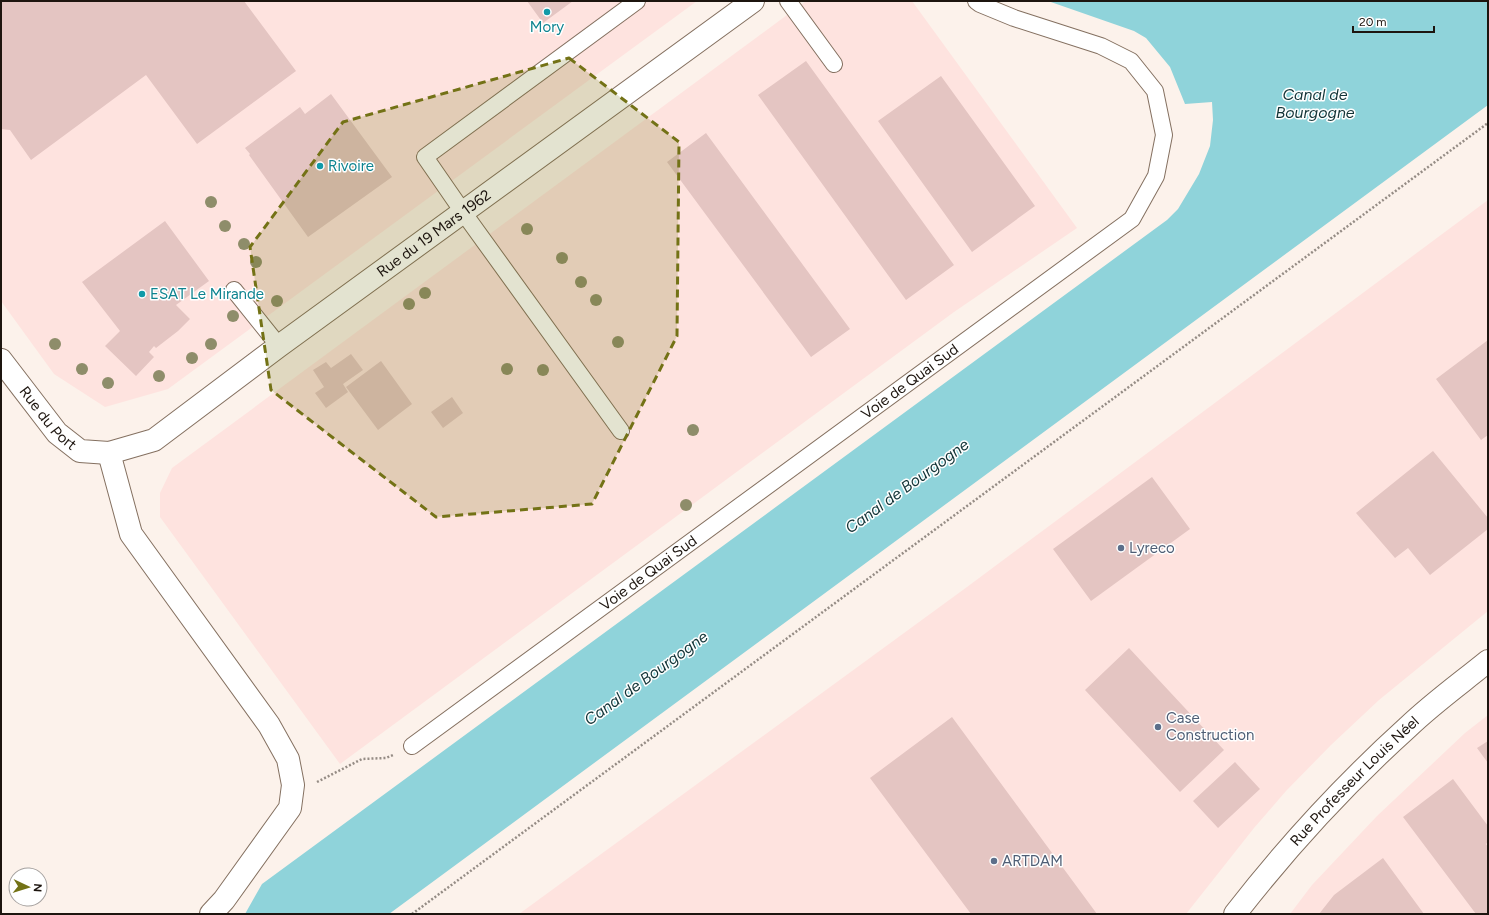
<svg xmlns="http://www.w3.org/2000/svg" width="1489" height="915" viewBox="0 0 1489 915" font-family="Figtree,sans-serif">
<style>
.industrial{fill:#fee3df}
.water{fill:#8fd3da}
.building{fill:#e4c5c2}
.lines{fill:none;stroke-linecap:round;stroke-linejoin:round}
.lane-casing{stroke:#847060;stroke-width:18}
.street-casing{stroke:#847060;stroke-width:24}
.path{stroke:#958c85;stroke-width:2.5;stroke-dasharray:2 2;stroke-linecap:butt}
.lane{stroke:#fff;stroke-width:16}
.street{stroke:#fff;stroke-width:22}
.tree{fill:#8e8d6a}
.marked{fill:#737216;fill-opacity:0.2;stroke:#737216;stroke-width:3;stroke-dasharray:8 5;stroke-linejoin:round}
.culture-dot{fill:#0f9aa8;stroke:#fff;stroke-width:1.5}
.service-dot{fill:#5c6f8a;stroke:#fff;stroke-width:1.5}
.labels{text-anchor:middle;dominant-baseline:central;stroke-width:3;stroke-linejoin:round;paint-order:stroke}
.culture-label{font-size:15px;fill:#0d838f;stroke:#fff;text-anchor:start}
.street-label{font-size:15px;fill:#1d150f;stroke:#fff}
.service-label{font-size:15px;fill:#4e5e75;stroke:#fff;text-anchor:start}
.water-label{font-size:16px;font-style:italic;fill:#123437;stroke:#fff}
</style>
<rect width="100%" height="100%" fill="#fcf2eb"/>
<!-- industrial -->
<path class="industrial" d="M1,1H697L168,389L105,407L54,374L1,301Z
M806,1H912L1077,228L954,312L340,764L160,517V493L172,468Z
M1488,200V611L1379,700L1331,745L1286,791L1254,828L1186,914H519L967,587Z
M1488,715V914H1290L1312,885L1377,816L1465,733Z"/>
<!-- water -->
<path class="water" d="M1048,1H1488V105L389,914H245L262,884L1167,220L1178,209L1199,174L1210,146L1213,120L1212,102L1185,104L1170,67L1146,38L1134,31Z"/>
<!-- building -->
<path class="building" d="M1,1H244L296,71L197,144L146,75L31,160L10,130L1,129Z
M527,1H573L543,23Z
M806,61L954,265L906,300L758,95Z
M941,76L1035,206L972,252L878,121Z
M331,94L392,177L308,237L249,155L250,154L245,148L300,107L305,114Z
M706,133L850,329L811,357L667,162Z
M165,221L209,281L176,305L190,319L178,331L156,348L154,346L149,352L154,357L136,376L105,346L120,331L82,282Z
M1488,340V435L1481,440L1436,379Z
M351,354L363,370L343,384L348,392L326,408L315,393L324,387L313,370L326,362L331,368Z
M381,361L412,404L378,430L346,387Z
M452,397L463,413L443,428L431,412Z
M1433,451L1488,518V529L1430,575L1408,548L1395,558L1356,513Z
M1152,477L1190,529L1091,601L1053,549Z
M1129,648L1224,750L1180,792L1085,690Z
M952,717L1097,914H971L870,778Z
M1488,741V763L1477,748Z
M1235,762L1260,789L1218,828L1193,801Z
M1453,779L1488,826V842L1486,844L1488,847V914H1476L1403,817Z
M1383,858L1424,914H1319L1334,895Z"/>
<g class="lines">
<!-- lane casing -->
<g class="lane-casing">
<g id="lane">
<path d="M788,1L834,64"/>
<path d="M234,290L279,346"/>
<path d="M621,431L463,212L425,157L637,1"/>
<path id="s1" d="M412,746L1132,219L1156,176L1164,135L1155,91L1131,61L1101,46L1014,18L980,4L976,1"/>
</g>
</g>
<!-- street casing -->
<g class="street-casing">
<g id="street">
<path id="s2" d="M1,360L57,433L80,451L109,453L154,440L279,346L753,1"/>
<path d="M109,453L131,534L269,725L288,759L293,785L290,808L224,900L211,914"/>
<path id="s3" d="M1235,914C1287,847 1345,784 1408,727C1433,703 1461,683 1488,661"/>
</g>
</g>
<!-- path -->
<path class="path" d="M317,782L362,759L386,758L393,755
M412,914L1488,123"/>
<!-- lane -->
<use href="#lane" class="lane"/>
<!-- street -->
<use href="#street" class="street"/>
</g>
<!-- trees -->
<g class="tree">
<circle cx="211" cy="202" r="6"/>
<circle cx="225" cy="226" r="6"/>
<circle cx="527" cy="229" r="6"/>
<circle cx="244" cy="244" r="6"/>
<circle cx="562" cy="258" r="6"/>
<circle cx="256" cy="262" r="6"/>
<circle cx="581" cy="282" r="6"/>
<circle cx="425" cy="293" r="6"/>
<circle cx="596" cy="300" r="6"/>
<circle cx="277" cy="301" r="6"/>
<circle cx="409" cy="304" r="6"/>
<circle cx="233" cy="316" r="6"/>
<circle cx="618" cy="342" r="6"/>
<circle cx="55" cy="344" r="6"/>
<circle cx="211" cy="344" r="6"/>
<circle cx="192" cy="358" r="6"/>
<circle cx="82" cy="369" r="6"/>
<circle cx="507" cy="369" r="6"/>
<circle cx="543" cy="370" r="6"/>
<circle cx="159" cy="376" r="6"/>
<circle cx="108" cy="383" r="6"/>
<circle cx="693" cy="430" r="6"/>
<circle cx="686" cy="505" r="6"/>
</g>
<!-- marked area -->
<path class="marked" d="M569,58L679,142L677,336L592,504L436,517L271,390L250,247L343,122Z"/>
<!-- markers -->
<g class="culture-dot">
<circle cx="547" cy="12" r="4"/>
<circle cx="320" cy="166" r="4"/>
<circle cx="142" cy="294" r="4"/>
</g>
<g class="service-dot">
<circle cx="1121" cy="548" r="4"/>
<circle cx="1158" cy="727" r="4"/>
<circle cx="994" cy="861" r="4"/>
</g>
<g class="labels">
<!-- culture labels -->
<g class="culture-label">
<text x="547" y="27" text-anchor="middle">Mory</text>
<text x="328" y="166">Rivoire</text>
<text x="150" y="294">ESAT Le Mirande</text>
</g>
<!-- street labels -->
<g class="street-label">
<text stroke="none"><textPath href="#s2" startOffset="545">Rue du 19 Mars 1962</textPath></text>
<text stroke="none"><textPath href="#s1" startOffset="617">Voie de Quai Sud</textPath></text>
<text stroke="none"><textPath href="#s2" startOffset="75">Rue du Port</textPath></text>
<text stroke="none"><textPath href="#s1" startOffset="293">Voie de Quai Sud</textPath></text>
<text stroke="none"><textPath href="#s3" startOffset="179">Rue Professeur Louis Néel</textPath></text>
</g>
<!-- service labels -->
<g class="service-label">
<text x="1129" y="548">Lyreco</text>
<text x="1166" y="718">Case<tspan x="1166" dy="17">Construction</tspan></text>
<text x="1002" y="861">ARTDAM</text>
</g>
<!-- water labels -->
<g class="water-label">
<text x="1315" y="94">Canal de<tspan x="1315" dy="18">Bourgogne</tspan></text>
<text transform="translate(907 486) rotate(-36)">Canal de Bourgogne</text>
<text transform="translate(646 678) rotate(-36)">Canal de Bourgogne</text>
</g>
</g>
<!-- border -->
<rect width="1489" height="915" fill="none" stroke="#1d150f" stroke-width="4"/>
<!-- north arrow -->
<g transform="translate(28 887) rotate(94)"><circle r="19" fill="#ffffff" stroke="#a5a19f"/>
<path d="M0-3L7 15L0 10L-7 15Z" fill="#737216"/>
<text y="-6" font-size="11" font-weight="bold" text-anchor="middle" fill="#1d150f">N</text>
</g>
<!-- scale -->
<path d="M1353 26v6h81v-6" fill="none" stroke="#1d150f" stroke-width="2"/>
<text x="1359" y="26" font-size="12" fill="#1d150f" stroke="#ffffff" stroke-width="3" paint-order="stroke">20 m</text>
</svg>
